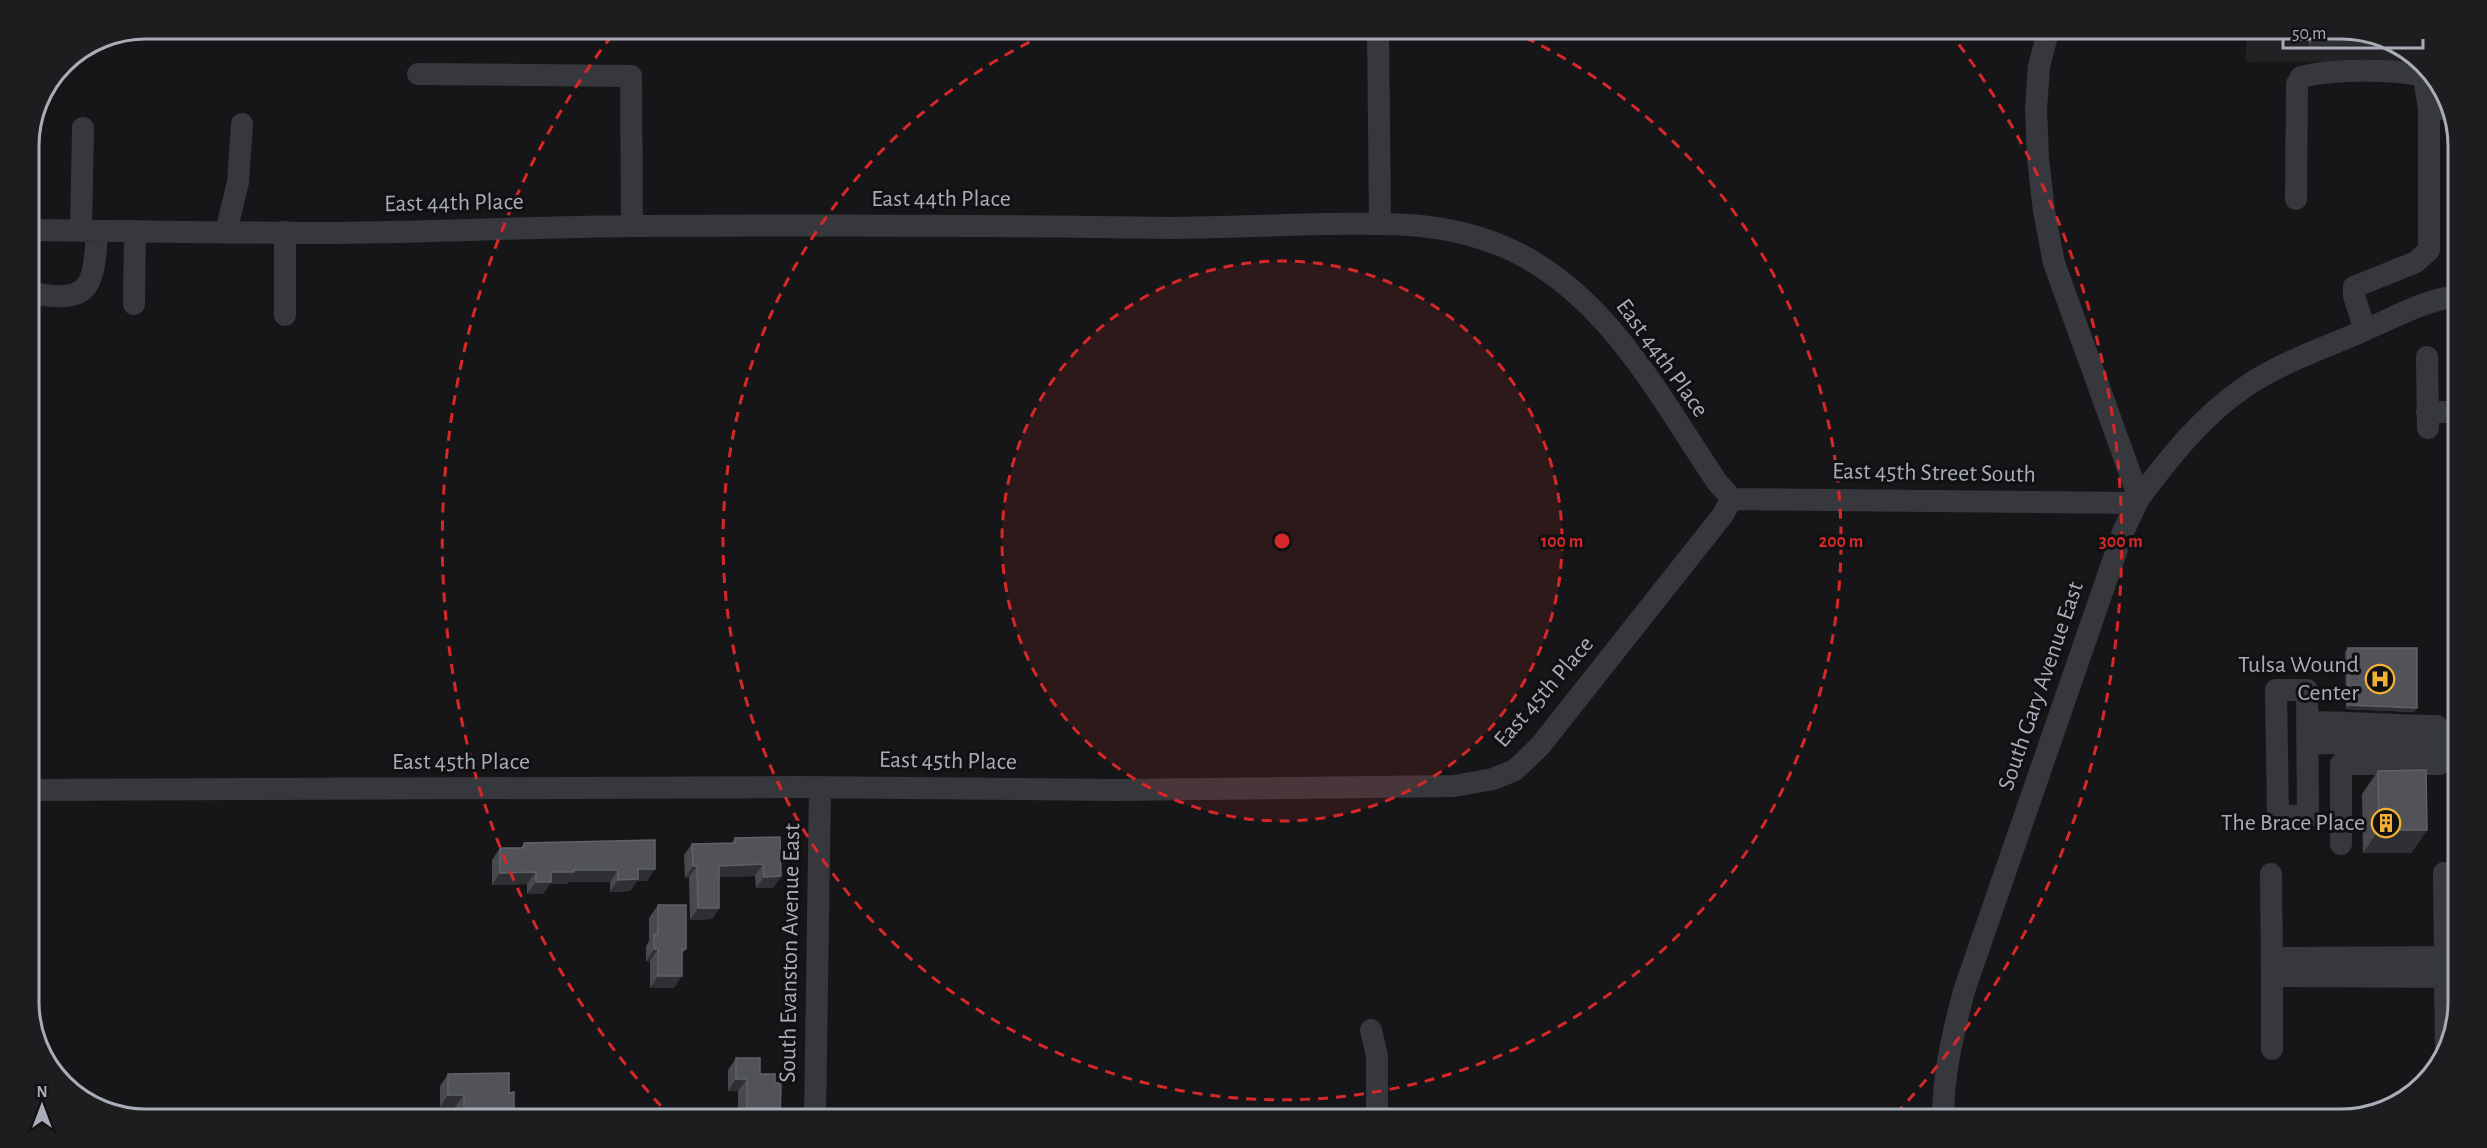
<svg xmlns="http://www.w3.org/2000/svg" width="2487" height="1148" viewBox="0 0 2487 1148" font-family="'Alegreya Sans',sans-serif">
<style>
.built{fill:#222225}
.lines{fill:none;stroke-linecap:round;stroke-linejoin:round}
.minor{stroke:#37383d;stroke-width:22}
.wall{fill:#47494d}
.shaded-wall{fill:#2f3033}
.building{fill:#525359;stroke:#5f6168;stroke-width:1.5}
.ring{fill:none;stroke:#d62828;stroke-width:3;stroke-dasharray:10 8}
.labels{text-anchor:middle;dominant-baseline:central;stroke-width:6;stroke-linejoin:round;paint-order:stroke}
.street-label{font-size:24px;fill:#a8adb8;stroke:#111113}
.poi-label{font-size:24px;fill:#a8adb8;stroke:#111113;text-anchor:end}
.rim{fill:none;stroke:#a8adb8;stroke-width:3}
.centre{fill:#d62828;stroke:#111113;stroke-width:3}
.ring-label{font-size:18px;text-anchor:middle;font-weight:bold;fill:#d62828;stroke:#111113;stroke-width:6;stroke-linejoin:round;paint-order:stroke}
</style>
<rect width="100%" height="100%" fill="#161618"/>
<!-- built -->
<path class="built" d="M2246,29H2341L2386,38L2415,61L2246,62Z"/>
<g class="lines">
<!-- minor -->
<path class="minor" d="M1378,28L1380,223
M418,74L631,76L632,226
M2296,199L2297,84L2301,77C2332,69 2389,69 2420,75L2425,83L2429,109
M29,230C131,231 234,233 336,233C436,232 535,227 635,226C813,225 991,225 1169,228C1220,228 1271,225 1323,224C1389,223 1447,221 1509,249C1607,294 1659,396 1717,482L1732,499
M81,231L83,128
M226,232L238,182L242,124
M285,232V315
M29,292C91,306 94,286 97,231
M134,304L135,231
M2365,330L2354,296V287L2416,262L2429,250V109H2448
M2427,357L2428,428
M2427,412H2458
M2139,498C2170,457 2202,416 2245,387C2281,362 2325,348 2365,330C2395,317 2425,300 2458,296
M1732,499L2136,503
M2276,690H2307L2308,816H2278Z
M2307,722C2351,722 2393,726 2437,726L2458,750
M2307,743L2441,744L2458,752
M29,790L796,787L1117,790L1454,786L1493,779L1515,770L1540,746L1722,516L1732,499
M2341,844V764H2440L2458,754
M2444,873L2445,958
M2271,874L2272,974
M2272,958L2458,957
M2445,976L2446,1051
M1371,1030L1377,1056V1119
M2272,1049V976L2458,977
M815,1119L820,787
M1943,1119C1943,1074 1953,1032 1965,988L2123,532L2139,498L2054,263L2044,211L2038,158L2036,109L2039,66L2049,28"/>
</g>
<!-- wall -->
<path class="wall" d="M2309,28H2341L2309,46Z
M2348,648L2417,708L2414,712L2346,709L2345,652Z
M2378,771L2427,830L2411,853H2363L2362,794Z
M735,838L781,876L773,888H756L755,876L719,877V908L712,919L690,920L689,877L685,878L684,855L692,844L732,843Z
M655,840L647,881H637L630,891L610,892V882H568L566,884H550L543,894H527V884L492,885V860L500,848H521L524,843Z
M658,905L686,949L682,954L674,988H650V961H646V946L649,941V918Z
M736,1058L760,1074L775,1083L780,1119H738V1091H728V1070Z
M448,1074L509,1093L514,1119H455V1107H440V1086Z"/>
<!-- shaded-wall -->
<path class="shaded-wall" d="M2366,33L2386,38L2396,45L2309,46L2317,34Z
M2348,705L2417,708L2414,712L2346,709Z
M2379,830H2427L2411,853H2363Z
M763,864L755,876L711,877L719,866Z
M693,866H697L689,877L685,878Z
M638,869H655L647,881H637L630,891L610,892L618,880Z
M574,870H618L610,882H568L566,884H550L543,894H527L536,882L551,872Z
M536,872L527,884L492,885L500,873Z
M781,876L773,888H756L764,877Z
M698,908H719L712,919L690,920Z
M654,949H658L650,961H646Z
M658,976H682L674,988H650Z
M736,1079H747L738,1091H728Z
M448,1095H464L455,1107H440Z"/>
<!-- building -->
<path class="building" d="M2317,28H2341L2366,33L2317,34Z
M2348,648H2417V708L2348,705Z
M2426,770L2427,830H2379L2378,771Z
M780,837L781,876L764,877L763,864L719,866V908H698L697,866H693L692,844L735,843V838Z
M655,840V869H638V879L618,880V870H574V872H551V882H536V872L500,873V848H524V843Z
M658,905H686V949H682V976H658V949H654V934H658Z
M736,1058H760V1074H775V1083H781L780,1119H747V1079H736Z
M509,1073V1093L514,1092V1119H464V1095H448V1074Z"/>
<!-- distance rings -->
<circle cx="1282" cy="541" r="280" fill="#d62828" fill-opacity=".12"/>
<g class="ring">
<circle cx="1282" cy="541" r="280"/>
<path d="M1509 30A559 559 0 1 1 1055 30"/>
<path d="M673 1119A839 839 0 0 1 616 30M1948 30A839 839 0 0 1 1891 1119"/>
</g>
<!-- icons -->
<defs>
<g id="hospital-ring" transform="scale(1.5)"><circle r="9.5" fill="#111113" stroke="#f2b134" stroke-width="1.5"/><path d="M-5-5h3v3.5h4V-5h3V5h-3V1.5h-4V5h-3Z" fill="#f2b134"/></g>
<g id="building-ring" transform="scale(1.5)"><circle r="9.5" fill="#111113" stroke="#f2b134" stroke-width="1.5"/><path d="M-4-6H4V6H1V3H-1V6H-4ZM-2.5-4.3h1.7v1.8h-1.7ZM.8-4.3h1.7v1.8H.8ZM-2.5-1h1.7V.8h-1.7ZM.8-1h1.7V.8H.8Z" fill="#f2b134"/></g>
</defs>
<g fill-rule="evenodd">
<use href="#hospital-ring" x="2380" y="679"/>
<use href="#building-ring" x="2386" y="823"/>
</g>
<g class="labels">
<!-- street labels -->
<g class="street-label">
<text x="941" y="199">East 44th Place</text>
<text transform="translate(454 203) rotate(-1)">East 44th Place</text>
<text transform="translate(1662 358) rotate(54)">East 44th Place</text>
<text transform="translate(1934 473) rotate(1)">East 45th Street South</text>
<text transform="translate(2041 686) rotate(-71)">South Gary Avenue East</text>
<text transform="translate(1544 692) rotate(-49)">East 45th Place</text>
<text transform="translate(948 761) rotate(1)">East 45th Place</text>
<text x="461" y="762">East 45th Place</text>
<text transform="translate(790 953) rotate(-89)">South Evanston Avenue East</text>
</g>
<!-- poi labels -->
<g class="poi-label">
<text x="2359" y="665">Tulsa Wound<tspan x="2359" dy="28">Center</tspan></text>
<text x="2365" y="823">The Brace Place</text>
</g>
</g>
<!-- crop -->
<path d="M0 0H2487V1148H0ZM146 39H2341A107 107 0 0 1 2448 146V1002A107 107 0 0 1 2341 1109H146A107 107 0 0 1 39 1002V146A107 107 0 0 1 146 39Z" fill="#1d1d20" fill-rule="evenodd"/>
<path class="rim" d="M146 39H2341A107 107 0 0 1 2448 146V1002A107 107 0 0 1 2341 1109H146A107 107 0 0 1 39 1002V146A107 107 0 0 1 146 39Z"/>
<circle cx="1282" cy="541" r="9" class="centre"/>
<g class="ring-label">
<text x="1562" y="547">100 m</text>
<text x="1841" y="547">200 m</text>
<text x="2121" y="547">300 m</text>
</g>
<!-- north arrow -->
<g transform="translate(42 1106)" stroke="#111113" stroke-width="4.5" paint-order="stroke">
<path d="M0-4.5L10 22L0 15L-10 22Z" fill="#a8adb8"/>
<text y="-9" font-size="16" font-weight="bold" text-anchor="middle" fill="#a8adb8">N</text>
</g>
<!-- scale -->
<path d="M2283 39v9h140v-9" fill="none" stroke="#a8adb8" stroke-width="3"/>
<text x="2292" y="39" font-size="18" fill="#a8adb8" stroke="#111113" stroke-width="4.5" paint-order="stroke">50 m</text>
</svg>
